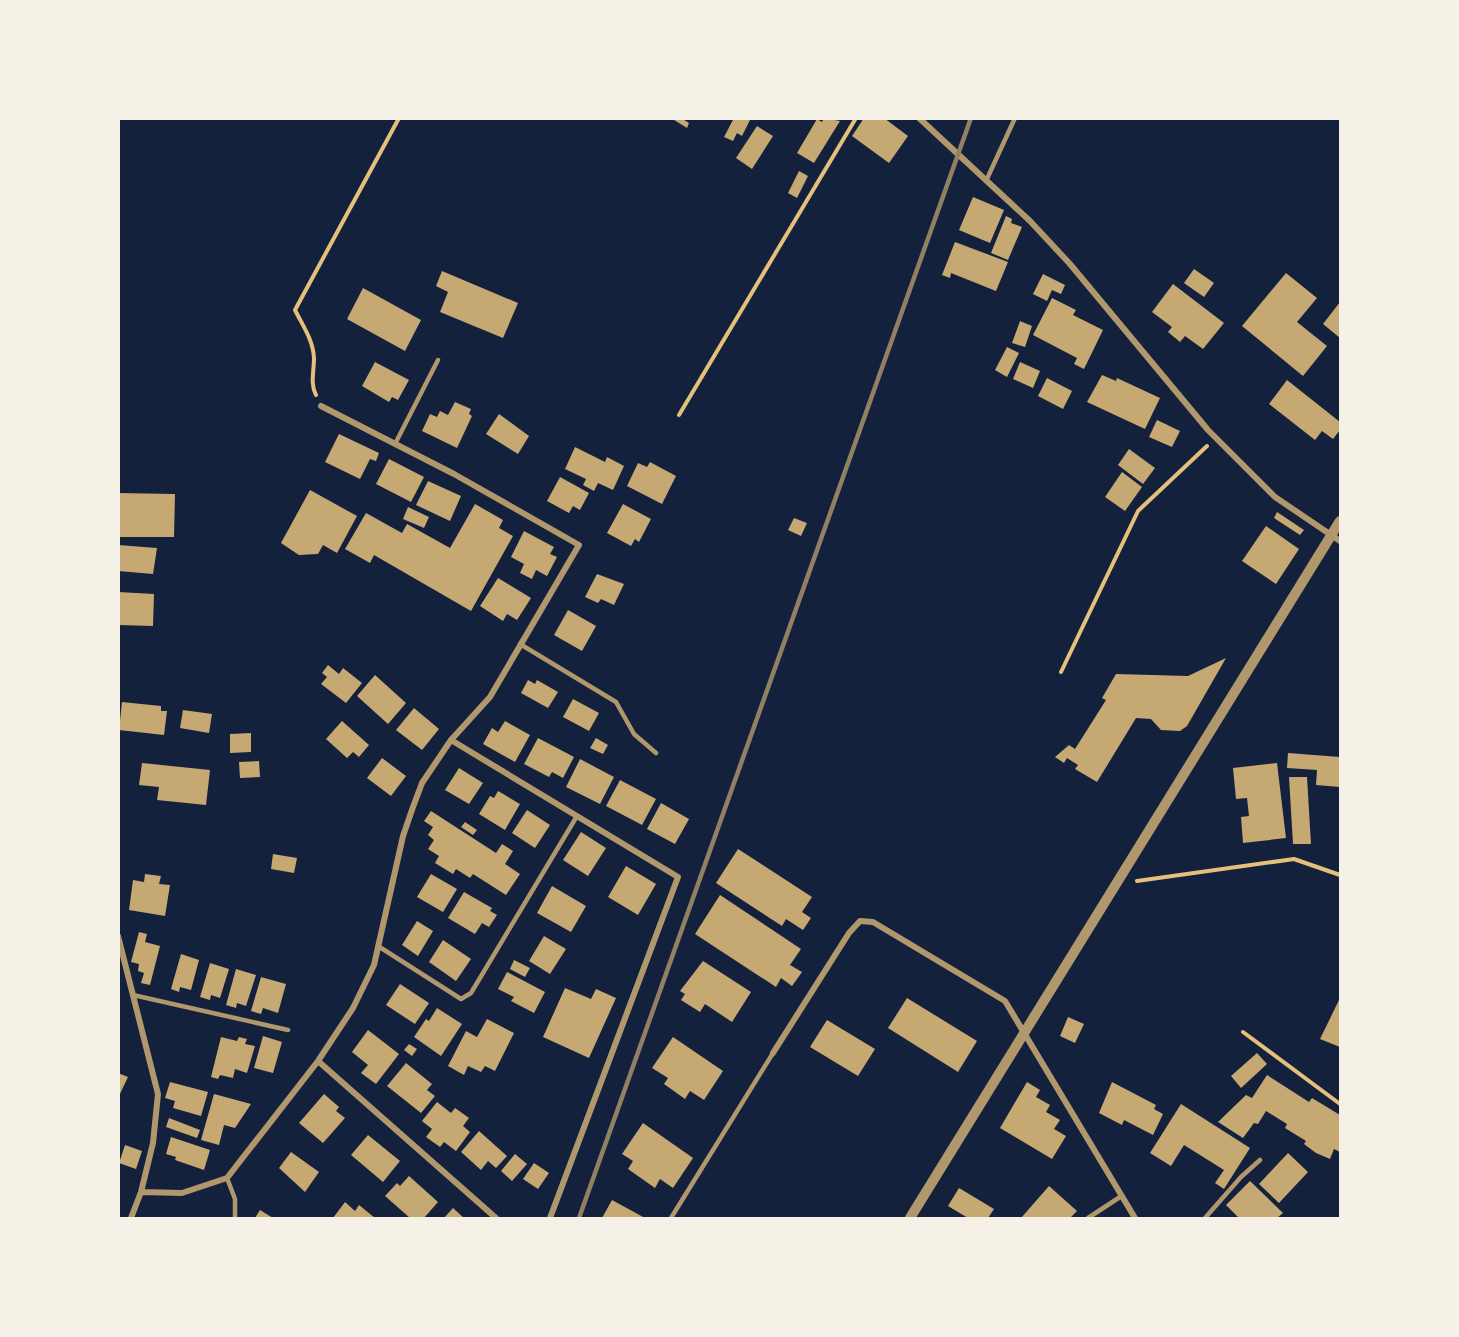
<svg xmlns="http://www.w3.org/2000/svg" width="1459" height="1337" viewBox="0 0 1459 1337" font-family="Barlow,sans-serif">
<style>
.building{fill:#c6a872}
.lines{fill:none;stroke-linecap:round;stroke-linejoin:round}
.path{stroke:#e5c07b;stroke-width:4}
.service{stroke:#b1986c;stroke-width:4.5}
.minor{stroke:#b1986c;stroke-width:6}
.tertiary{stroke:#b1986c;stroke-width:10}
.rail{stroke:#918062;stroke-width:4.5}
</style>
<rect width="100%" height="100%" fill="#14213d"/>
<!-- building -->
<path class="building" d="M671,118H681L689,123L687,128Z
M734,118H751L742,136L737,133L733,141L724,137Z
M824,118L840,121L814,163L797,153L817,119L822,122Z
M864,118H884L908,136L889,163L852,136Z
M757,126L773,136L752,169L736,158Z
M799,171L808,176L797,198L788,193Z
M973,197L1004,210L990,243L959,230Z
M1006,216L1012,219L1011,223L1022,227L1008,260L991,253Z
M955,242L1008,262L996,291L951,273L950,278L942,275Z
M1194,269L1214,283L1204,297L1184,283Z
M442,271L518,303L503,338L440,312L448,292L436,286Z
M1286,273L1317,298L1297,322L1327,346L1303,376L1242,326Z
M1043,274L1065,285L1061,294L1052,290L1047,301L1033,294Z
M1173,284L1224,323L1203,349L1185,336L1180,342L1168,332L1172,327L1152,312Z
M363,288L421,320L405,351L347,319Z
M1052,298L1076,310L1073,315L1103,330L1084,369L1074,364L1077,358L1033,335Z
M1340,302V338L1323,324Z
M1020,321L1032,326L1025,347L1012,343Z
M1007,347L1019,353L1007,377L995,370Z
M375,362L409,380L398,400L392,397L389,402L362,386Z
M1020,362L1040,371L1033,388L1013,379Z
M1102,375L1116,381L1117,378L1160,398L1145,429L1087,402Z
M1047,378L1072,391L1063,409L1038,396Z
M1287,380L1340,422V430L1333,439L1322,431L1315,440L1269,404Z
M455,402L471,409L469,414L472,416L457,448L422,431L430,414L437,417L440,411L448,415Z
M499,414L529,436L518,454L486,434Z
M1157,420L1180,431L1172,447L1149,437Z
M339,434L379,453L376,461L370,459L360,479L325,462Z
M575,447L605,462L607,457L624,466L613,490L598,483L594,491L583,485L586,479L565,469Z
M1129,449L1155,468L1143,484L1118,465Z
M389,459L424,477L411,502L376,484Z
M650,462L676,476L662,504L627,486L638,463L647,467Z
M1122,472L1142,487L1125,511L1105,497Z
M560,477L589,493L580,510L573,506L569,513L547,501Z
M428,481L461,496L450,521L416,505Z
M310,490L357,516L337,553L323,545L318,554L299,555L281,543Z
M118,493L175,494L174,537H118Z
M475,504L503,520L499,528L513,536L471,611L374,555L370,563L345,549L366,513L402,533L407,524L450,548Z
M623,504L651,519L639,542L635,539L631,546L607,533Z
M408,507L429,517L424,528L403,519Z
M1277,512L1304,530L1300,535L1274,518Z
M794,518L807,523L801,536L788,530Z
M1266,526L1299,549L1276,584L1242,561Z
M524,531L554,547L550,554L557,557L547,576L536,570L532,579L520,573L524,564L511,557Z
M118,545L157,548L153,574L118,571Z
M597,574L624,584L614,605L601,599L598,603L585,597Z
M498,578L531,598L517,620L507,614L503,621L480,606Z
M118,592L154,594L153,626L118,625Z
M568,610L596,626L582,651L554,635Z
M1226,658L1187,726L1180,731L1161,730L1151,719L1136,718L1097,782L1075,769L1078,765L1067,758L1064,763L1055,757L1069,745L1075,749L1106,700L1102,698L1116,674L1188,676Z
M328,665L339,674L343,668L362,683L346,703L321,684L327,677L322,673Z
M375,675L406,703L388,724L357,696Z
M528,680L535,684L537,680L558,692L548,708L521,693Z
M573,699L599,713L589,731L563,717Z
M122,702L161,706V711H167L164,735L119,730Z
M414,708L439,729L422,750L396,730Z
M183,710L212,714L209,733L180,728Z
M342,721L369,745L359,757L353,752L347,758L326,739Z
M505,721L530,735L515,762L483,744L492,728L498,732Z
M251,733V752L230,753V734Z
M538,738L574,757L563,778L552,772L549,777L524,764Z
M596,738L608,745L603,754L590,748Z
M1288,753L1340,757V787L1316,785L1317,770L1287,768Z
M382,758L406,776L391,796L367,778Z
M580,759L614,777L600,804L566,787Z
M259,761L260,777L240,778L239,762Z
M142,763L210,770L206,805L157,800L159,787L139,785Z
M1277,763L1286,838L1243,843L1241,817L1249,816L1247,798L1236,799L1233,768Z
M459,768L483,783L469,804L445,790Z
M1289,777H1307L1311,844H1293Z
M620,780L656,799L642,825L606,806Z
M498,791L520,804L505,830L479,814L490,796L494,798Z
M661,803L689,819L675,844L647,829Z
M527,810L550,825L535,848L512,833Z
M431,811L496,853L502,844L513,851L505,864L520,874L506,895L473,874L470,878L456,869L453,874L435,863L439,856L428,849L434,840L428,835L433,827L424,821Z
M465,822L477,830L473,835L461,827Z
M581,832L606,848L588,876L563,860Z
M738,849L812,897L802,912L811,918L803,930L786,919L782,926L716,883Z
M273,854L297,858L294,873L271,869Z
M626,866L656,884L638,915L608,897Z
M145,874L161,876L159,884L170,885L165,916L129,910L133,880L144,882Z
M431,874L457,889L443,912L417,897Z
M552,886L586,906L571,932L537,913Z
M464,892L492,908L490,911L497,915L489,927L482,923L475,934L448,918Z
M720,895L801,949L790,965L802,972L792,986L781,978L776,987L695,934Z
M417,921L433,931L418,956L402,945Z
M139,932L147,934L145,942L160,946L150,985L141,983L144,973L138,971L139,964L131,962Z
M544,936L566,949L550,974L529,961Z
M443,940L471,959L456,981L429,962Z
M181,954L199,960L191,990L180,987L179,992L171,989Z
M514,960L530,968L525,977L510,969Z
M703,961L751,992L732,1022L705,1004L700,1012L681,1000L685,994L680,991Z
M210,963L229,969L220,998L211,995L210,1000L200,997Z
M236,969L256,975L246,1006L237,1003L236,1008L226,1005Z
M507,972L545,992L534,1013L511,1001L514,997L498,989Z
M261,977L286,984L278,1013L263,1008L261,1014L251,1011Z
M400,984L429,1003L415,1024L386,1005Z
M565,988L591,999L596,989L616,998L589,1058L543,1037Z
M907,998L977,1041L958,1072L888,1028Z
M1340,998V1047L1320,1039Z
M437,1008L462,1024L441,1056L414,1037L426,1019L429,1021Z
M1068,1017L1084,1024L1075,1043L1060,1036Z
M487,1019L514,1033L495,1071L485,1066L481,1072L468,1066L464,1075L448,1066L466,1031L477,1037Z
M827,1020L875,1049L858,1076L810,1047Z
M368,1030L399,1054L376,1084L361,1073L368,1065L352,1052Z
M263,1036L282,1042L273,1073L254,1068Z
M221,1037L237,1041L239,1037L247,1039L245,1044L255,1046L247,1073L235,1069L233,1078L220,1075L218,1079L211,1077Z
M673,1037L723,1071L704,1100L690,1091L685,1099L664,1084L668,1078L652,1068Z
M409,1044L417,1049L412,1056L404,1050Z
M1257,1053L1267,1064L1241,1088L1231,1076Z
M406,1063L432,1084L427,1090L435,1096L421,1113L387,1086Z
M118,1073L128,1077L118,1098Z
M1267,1075L1309,1102L1312,1098L1340,1115V1152L1334,1149L1330,1159L1316,1153L1304,1144L1306,1141L1285,1128L1287,1124L1266,1111L1258,1124L1254,1123L1243,1138L1218,1122L1246,1095L1252,1098Z
M170,1082L208,1092L201,1116L173,1108L175,1101L165,1098Z
M1027,1082L1040,1090L1036,1097L1050,1105L1046,1112L1060,1120L1054,1129L1066,1136L1052,1159L1000,1128Z
M1112,1082L1156,1105L1154,1109L1163,1114L1153,1135L1124,1120L1122,1125L1099,1113Z
M214,1094L251,1104L235,1128L224,1125L219,1145L201,1140Z
M324,1094L339,1107L336,1111L345,1118L323,1143L299,1123Z
M437,1102L451,1113L455,1108L469,1118L463,1126L470,1132L456,1151L444,1142L440,1147L426,1137L432,1129L422,1121Z
M1181,1104L1250,1148L1224,1189L1215,1183L1224,1170L1184,1145L1171,1166L1150,1153Z
M169,1118L200,1130L197,1138L166,1127Z
M643,1123L693,1158L673,1188L660,1179L655,1188L628,1169L633,1161L622,1154Z
M479,1131L507,1156L496,1168L488,1161L481,1170L461,1152Z
M368,1135L400,1161L383,1182L351,1155Z
M171,1137L210,1150L204,1170L175,1160L176,1157L166,1154Z
M125,1145L142,1151L136,1169L119,1163Z
M291,1152L319,1172L305,1192L279,1168Z
M1288,1153L1308,1172L1279,1203L1259,1184Z
M515,1154L527,1164L512,1181L501,1171Z
M534,1163L549,1173L538,1189L523,1179Z
M409,1176L438,1202L424,1218H410L385,1196L397,1183L400,1186Z
M1250,1181L1283,1213L1277,1218H1239L1226,1205Z
M1049,1186L1077,1211L1070,1218H1021Z
M959,1188L994,1209L988,1218H968L948,1206Z
M612,1200L645,1218H602Z
M345,1202L355,1211L359,1205L375,1218H333Z
M453,1208L464,1218H444Z
M260,1210L273,1218H255Z"/>
<g class="lines">
<!-- path -->
<path class="path" d="M316,395C310,384 314,371 314,358C313,340 303,326 295,310L399,118
M679,415L856,118
M1061,672L1138,511L1207,446
M1137,881L1294,859L1340,875
M1243,1032L1340,1104"/>
<!-- service -->
<path class="service" d="M986,181L1015,118
M395,444L438,360
M520,644L616,702L634,734L656,753
M378,946L461,999L471,993L577,816
M133,995L288,1030
M227,1178L235,1199V1218
M671,1218L773,1053
M1088,1218L1120,1197
M1205,1218L1241,1177L1260,1160"/>
<!-- minor -->
<path class="minor" d="M919,118L1030,221L1070,264L1208,430L1275,497L1340,541
M321,406L454,474L579,545L490,697L451,740
M118,936L158,1094L153,1143L141,1192L131,1218
M773,1053L849,933L860,921L873,922L1005,1001L1135,1218
M318,1061L496,1218
M141,1192L182,1193L227,1178L318,1061L353,1008L374,965L403,836L413,807L422,783L451,740L678,877L550,1218"/>
<!-- tertiary -->
<path class="tertiary" d="M910,1218L1340,521"/>
<!-- rail -->
<path class="rail" d="M579,1218L971,118"/>
</g>
<!-- border -->
<rect width="1459" height="1337" fill="none" stroke="#f6f1e7" stroke-width="240"/>
</svg>
